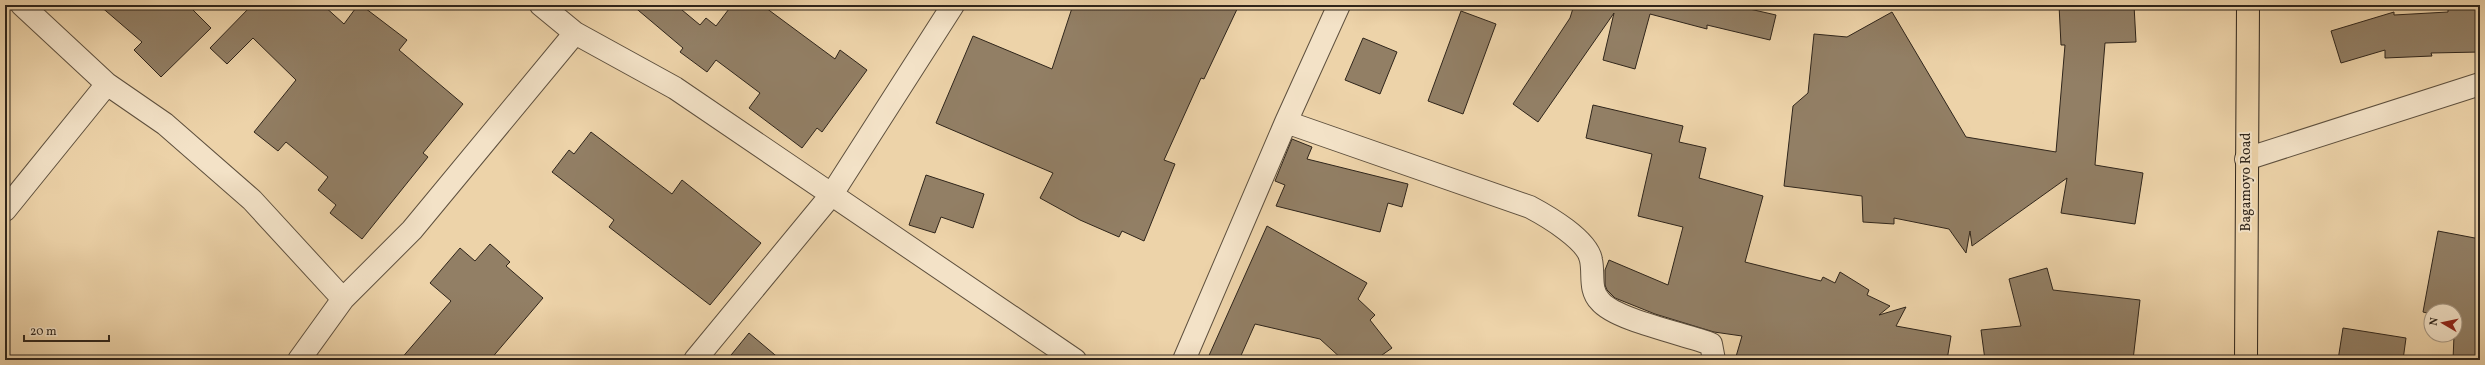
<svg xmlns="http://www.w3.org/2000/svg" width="2485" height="365" viewBox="0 0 2485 365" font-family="Vollkorn,serif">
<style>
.building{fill:#927f65;stroke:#2f251b}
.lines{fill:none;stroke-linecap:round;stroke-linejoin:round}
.minor-casing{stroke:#5e503e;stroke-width:24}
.highway-casing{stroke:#2f251b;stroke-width:24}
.minor{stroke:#f3e2c7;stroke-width:22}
.highway{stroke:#edd3a9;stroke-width:22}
.labels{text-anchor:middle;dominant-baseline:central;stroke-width:4;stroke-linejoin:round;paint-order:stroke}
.street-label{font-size:14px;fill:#2f251b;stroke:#f3e2c7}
</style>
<rect width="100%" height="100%" fill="#edd3a9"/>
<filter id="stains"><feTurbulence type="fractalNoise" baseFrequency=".005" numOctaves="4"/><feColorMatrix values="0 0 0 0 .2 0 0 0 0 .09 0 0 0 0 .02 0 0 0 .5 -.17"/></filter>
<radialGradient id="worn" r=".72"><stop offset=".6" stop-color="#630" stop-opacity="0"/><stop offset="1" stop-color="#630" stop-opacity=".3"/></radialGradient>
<!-- building -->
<path class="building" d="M99,5H188L211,28L161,77L134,50L142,42Z
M252,5H323L344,24L358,5H361L407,40L399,50L463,104L423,153L428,157L362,239L330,213L336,205L318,190L328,177L286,142L278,151L254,132L296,80L253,38L227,64L210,48Z
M632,5H676L700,25L706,18L716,26L732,5H762L835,59L840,50L867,70L822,132L817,128L802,148L749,108L760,93L716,60L707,72L680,52L683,48Z
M1073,5H1239L1204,79L1201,78L1164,160L1175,164L1144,241L1122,231L1119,237L1080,220L1040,198L1053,173L936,123L973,36L1052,69Z
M1574,5H1732L1776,15L1770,40L1707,25V29L1650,14L1635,69L1603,60L1614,13L1538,122L1513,104L1570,18Z
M2059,5H2134L2136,42L2105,43L2095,165L2143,173L2135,224L2061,213L2067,178L1972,246L1970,231L1966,253L1949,229L1894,218V224L1863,222L1862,196L1784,186L1793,106L1808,93L1814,34L1847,37L1892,12L1966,137L2056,152L2065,45H2061Z
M2448,5H2480V52L2431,53L2432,56L2385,58V50L2341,63L2331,31L2394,12V15L2448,12Z
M1461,11L1496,24L1463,114L1428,101Z
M1363,38L1397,52L1380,94L1345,80Z
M1593,105L1683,126L1679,142L1706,148L1699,178L1763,196L1745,262L1821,281L1823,277L1835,283L1840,272L1869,290L1867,295L1890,306L1879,315L1906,307L1896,326L1951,336L1947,360H1735L1742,336L1714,332L1655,314L1615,298L1607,290L1605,285V270L1609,260L1668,285L1683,227L1638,216L1652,154L1586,138Z
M591,132L672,194L682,180L761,243L710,305L609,227L614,220L552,172L569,150L574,154Z
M1292,139L1312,147L1307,159L1408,184L1402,207L1388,203L1380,232L1276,206L1285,185L1275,181Z
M926,175L984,194L973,228L941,217L935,233L909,225Z
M1267,226L1367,283L1358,299L1375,315L1370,320L1392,348L1375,360H1343L1320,339L1255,324L1239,360H1207Z
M2438,231L2480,239V360H2453L2455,311H2431V314L2423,312Z
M490,244L510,262L506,266L543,298L490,360H400L451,301L430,283L460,248L475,261Z
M2047,268L2053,290L2140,300L2133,360H1985L1981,330L2021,326L2009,279Z
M2343,328L2406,338L2403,360H2338Z
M749,333L781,360H727Z"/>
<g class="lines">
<!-- minor casing -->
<g class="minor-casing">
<path id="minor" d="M22,5L107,84L165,124L252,200L343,299
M541,5L575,33L675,88L1075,360
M1286,122L1530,207C1547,216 1588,240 1591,260C1594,274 1589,290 1600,301C1615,320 1685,334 1711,344L1714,360
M2246,159L2480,84
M5,210L107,84
M299,360L343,299L412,230L575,33
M695,360L832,194L953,5
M1184,360L1286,122L1339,5"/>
</g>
<!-- highway casing -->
<g class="highway-casing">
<path id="highway" d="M2246,360L2248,5"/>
</g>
<!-- minor -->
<use href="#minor" class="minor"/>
<!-- highway -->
<use href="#highway" class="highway"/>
</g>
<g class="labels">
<!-- street labels -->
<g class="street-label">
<text transform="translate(2246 182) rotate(-90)">Bagamoyo Road</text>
</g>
</g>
<!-- margin -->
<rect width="2485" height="365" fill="none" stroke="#edd3a9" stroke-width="20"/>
<rect x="6" y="6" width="2473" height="353" fill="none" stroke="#2f251b" stroke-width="2"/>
<rect x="10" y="10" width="2465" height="345" fill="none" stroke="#2f251b"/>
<!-- north arrow -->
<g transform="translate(2443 323) rotate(279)"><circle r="19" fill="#f3e2c7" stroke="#a59682"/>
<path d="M0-3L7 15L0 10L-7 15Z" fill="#8f2418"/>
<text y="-6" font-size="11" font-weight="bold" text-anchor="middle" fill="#2f251b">N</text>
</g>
<!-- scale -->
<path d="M24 335v6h85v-6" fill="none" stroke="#2f251b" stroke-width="2"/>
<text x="30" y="335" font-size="12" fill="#2f251b" stroke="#f3e2c7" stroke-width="3" paint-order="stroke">20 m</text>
<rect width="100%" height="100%" filter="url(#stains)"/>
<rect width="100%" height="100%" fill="url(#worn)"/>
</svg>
